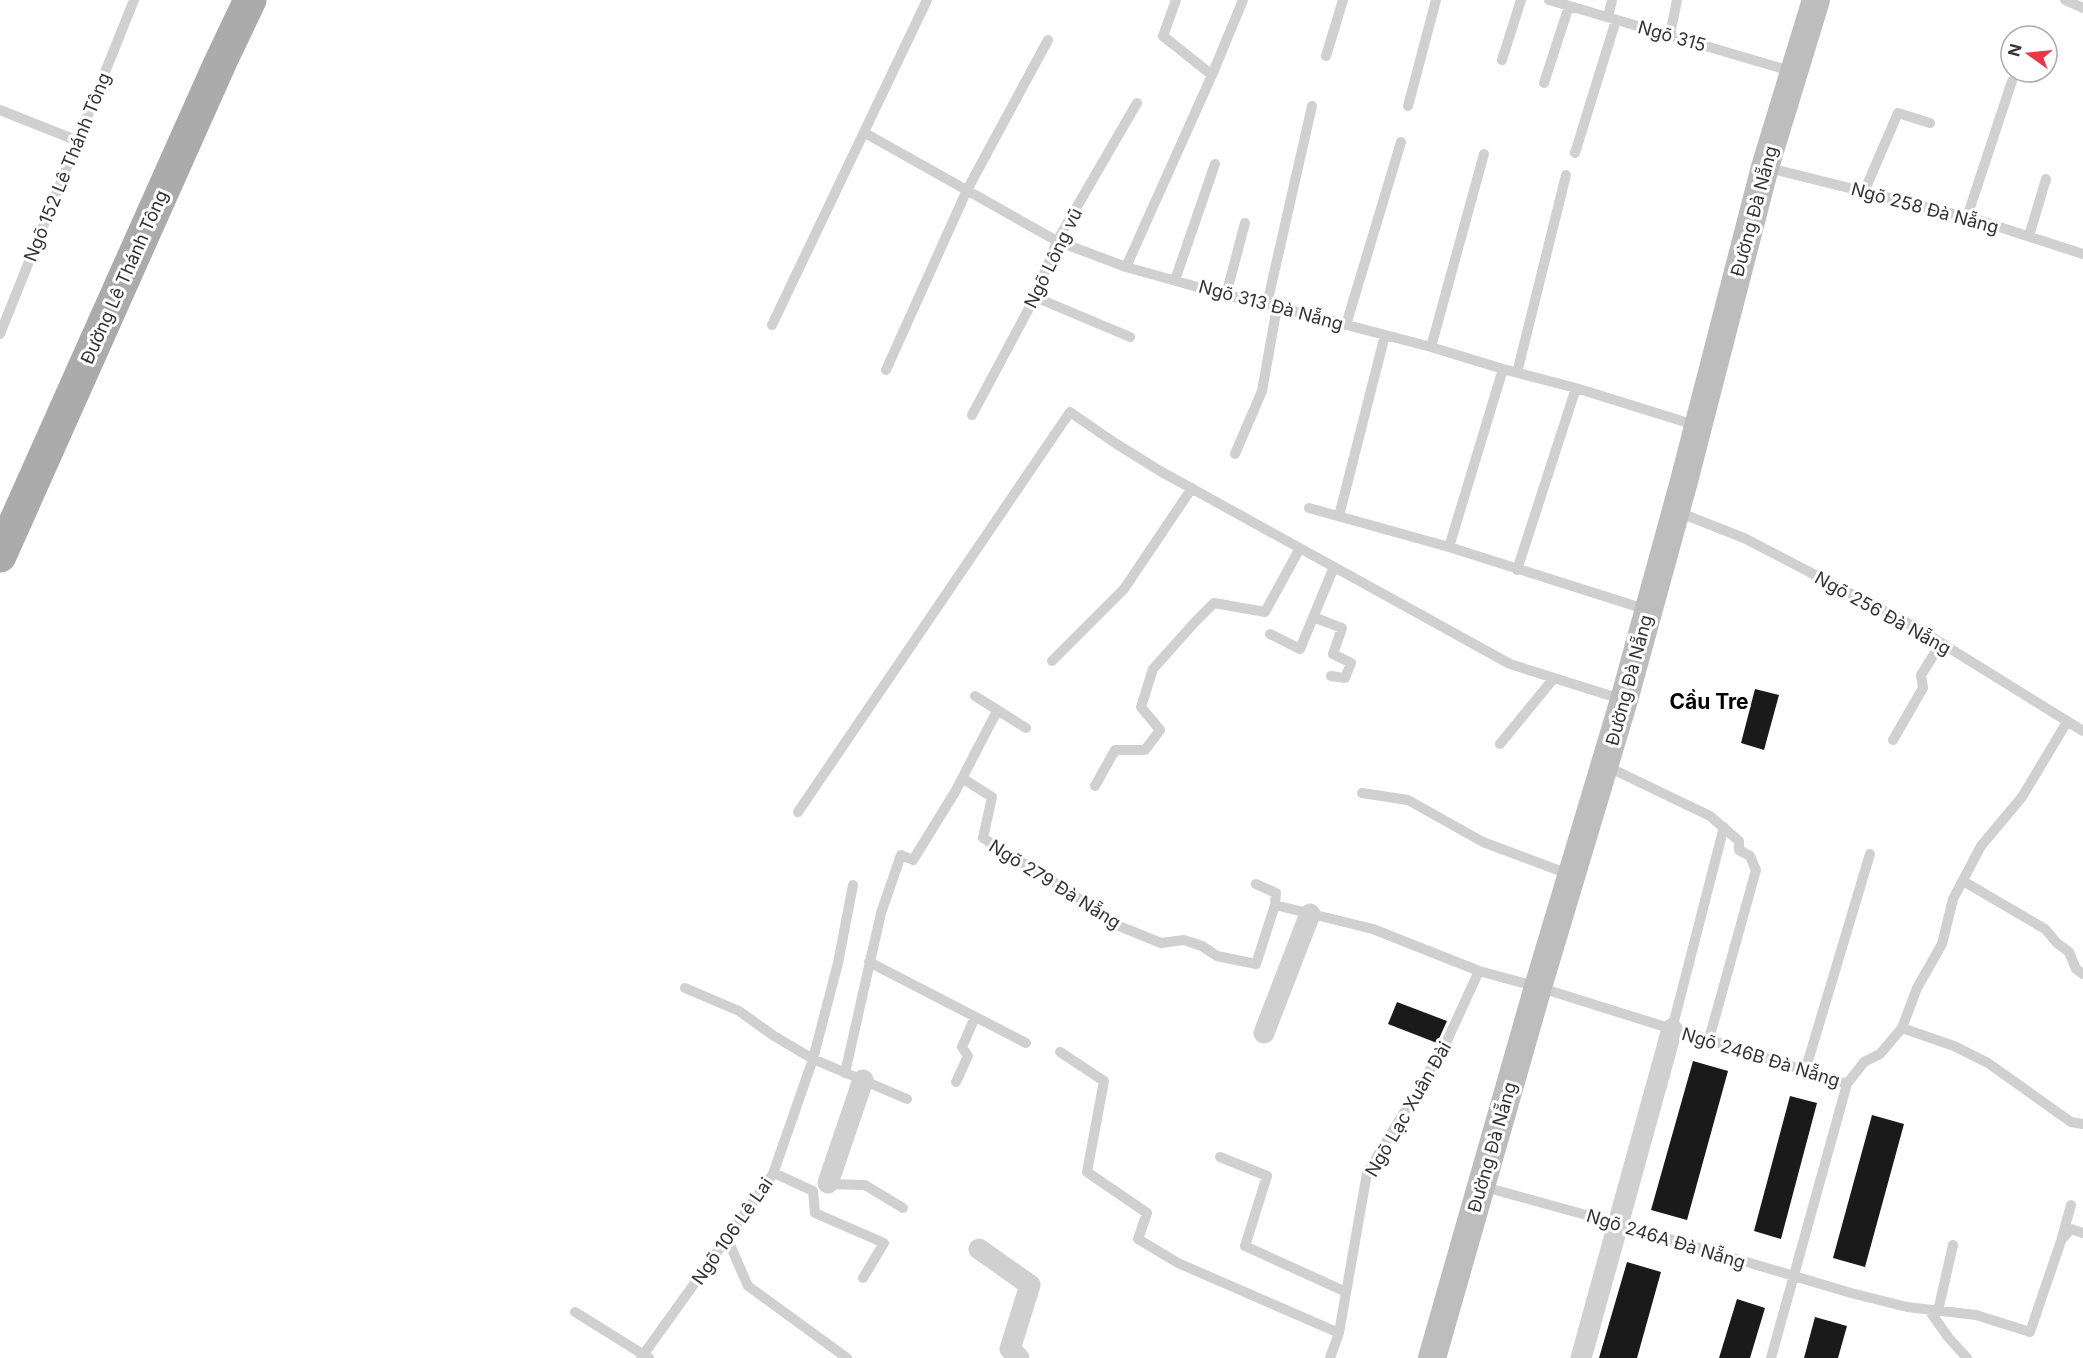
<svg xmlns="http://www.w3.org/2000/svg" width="2083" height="1358" viewBox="0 0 2083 1358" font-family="Inter,sans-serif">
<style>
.building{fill:#1a1a1a}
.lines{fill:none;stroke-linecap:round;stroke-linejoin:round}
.service{stroke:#d0d0d0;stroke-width:10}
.minor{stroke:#d0d0d0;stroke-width:21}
.secondary{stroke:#bdbdbd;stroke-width:28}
.primary{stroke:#ababab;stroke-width:33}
.labels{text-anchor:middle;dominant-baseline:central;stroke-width:6;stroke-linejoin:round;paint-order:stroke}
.street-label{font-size:18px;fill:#333;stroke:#fff}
.quarter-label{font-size:21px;font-weight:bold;fill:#000;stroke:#fff}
</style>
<rect width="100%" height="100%" fill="#fff"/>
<!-- building -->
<path class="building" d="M1755,689L1779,695L1764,750L1741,743Z
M1397,1002L1447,1021L1437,1043L1388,1024Z
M1693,1061L1728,1071L1687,1220L1651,1210Z
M1790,1096L1817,1103L1781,1239L1754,1231Z
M1872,1115L1904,1124L1865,1267L1833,1258Z
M1627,1262L1661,1272L1637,1358H1599Z
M1737,1299L1765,1308L1750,1358H1719Z
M1815,1317L1847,1326L1838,1358H1804Z"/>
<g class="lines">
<!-- service -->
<path class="service" d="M1176,0L1163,36L1212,75
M1549,0L1794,72
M2065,0L2083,8
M1608,17L1612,0
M1670,35L1677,0
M1326,56L1343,0
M1502,60L1521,0
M1544,83L1569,6
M1408,106L1436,0
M0,110L78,141
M865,133L1057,241L1126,267L1226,295L1267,304L1431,347L1503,369L1576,388L1698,426
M1575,153L1616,20
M1765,167L1978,220L2083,254
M1864,192L1898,113L1930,123
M1967,217L2012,81
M2029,236L2046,179
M1126,267L1212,75L1243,0
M1175,280L1215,164
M1226,295L1245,223
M1035,297L1130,337
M1267,304L1312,106
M772,325L927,0
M1346,325L1401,142
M0,334L134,0
M1431,347L1484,154
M886,370L967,190L1048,40
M1517,373L1566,175
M972,415L1035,297L1057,241L1137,103
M1235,454L1262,391L1277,307
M1309,508L1449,547L1648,610
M1678,512L1744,538L1917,628L2083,731
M1339,516L1385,335
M1449,547L1503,369
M1517,570L1576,388
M1313,617L1342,628L1333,654L1351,663L1345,678L1331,676
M1270,634L1300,649L1334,567
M1052,661L1124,589L1192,488
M975,696L1026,728
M1893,740L1923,688L1921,675L1941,643
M1500,744L1554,678
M1606,766L1710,816L1739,841V850L1750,856L1756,870L1709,1039
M962,778L992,797L983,838L1065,889L1119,926L1161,943L1184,940L1202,946L1217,956L1256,964L1275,905L1373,929L1479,971L1538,987L1672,1029L1698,1036L1847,1084
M1095,786L1115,750H1145L1160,730L1141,707L1153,669L1195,622L1214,603L1265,612L1300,548
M1362,793L1408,800L1483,842L1571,875
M798,812L1070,412L1115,443L1160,471L1510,664L1624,700
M1963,881L2045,929L2057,943L2069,952L2076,969L2083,974
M1256,884L1276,893L1275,905
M869,962L1026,1043
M685,988L739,1011L774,1036L813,1059L907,1099
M1902,1028L1917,988L1942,944L1953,899L1981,846L2022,797L2067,722
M1672,1029L1724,827
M1060,1052L1104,1081L1087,1172L1147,1213L1138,1239L1178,1263L1339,1333
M1805,1071L1870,854
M845,1073L881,913L901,855L913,860L955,792L997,711
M956,1082L968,1056L962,1047L975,1017
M1220,1157L1267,1176L1245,1246L1346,1292
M774,1173L813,1191
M827,1184L865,1185L903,1208
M1481,1186L1619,1224L1851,1293L1907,1307L1976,1315L2030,1332L2061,1241L2071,1205
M813,1191L815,1213L884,1243L863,1278
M727,1238L748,1286L847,1358
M2063,1238L2071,1229L2083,1233
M1929,1310L1948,1337L1967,1358
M1938,1311L1953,1245
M575,1312L649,1358
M641,1358L773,1174L813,1059L838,963L853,885
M1330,1358L1339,1333L1367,1173L1445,1045L1479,971
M1771,1358L1847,1084L1864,1062L1880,1054L1902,1028L1954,1046L1988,1063L2071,1122L2083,1124"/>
<!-- minor -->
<path class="minor" d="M1264,1033L1310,914
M828,1183L863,1080
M979,1249L1030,1285L1010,1349L1019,1358
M1581,1358L1672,1029"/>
<!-- secondary -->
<path class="secondary" d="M1432,1358L1538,987L1624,700L1684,481L1765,167L1816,0"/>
<!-- primary -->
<path class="primary" d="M0,556L220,63L250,0"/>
</g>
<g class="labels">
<!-- street labels -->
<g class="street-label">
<text transform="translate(1672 36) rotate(16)">Ngõ 315</text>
<text transform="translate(67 167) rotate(-68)">Ngõ 152 Lê Thánh Tông</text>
<text transform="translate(1925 208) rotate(15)">Ngõ 258 Đà Nẵng</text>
<text transform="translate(1754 211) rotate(-75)">Đường Đà Nẵng</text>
<text transform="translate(1053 258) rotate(-64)">Ngõ Lông vũ</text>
<text transform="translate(124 277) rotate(-66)">Đường Lê Thánh Tông</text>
<text transform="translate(1271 305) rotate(15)">Ngõ 313 Đà Nẵng</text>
<text transform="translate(1883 613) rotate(29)">Ngõ 256 Đà Nẵng</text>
<text transform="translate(1629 680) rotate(-75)">Đường Đà Nẵng</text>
<text transform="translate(1055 884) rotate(32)">Ngõ 279 Đà Nẵng</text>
<text transform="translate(1761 1057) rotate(17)">Ngõ 246B Đà Nẵng</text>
<text transform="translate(1408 1109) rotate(-60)">Ngõ Lạc Xuân Đài</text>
<text transform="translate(1492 1147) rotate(-74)">Đường Đà Nẵng</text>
<text transform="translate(732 1231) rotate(-55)">Ngõ 106 Lê Lai</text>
<text transform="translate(1666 1239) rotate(17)">Ngõ 246A Đà Nẵng</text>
</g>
<!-- quarter labels -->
<g class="quarter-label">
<text x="1709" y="701">Cầu Tre</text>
</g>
</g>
<!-- north arrow -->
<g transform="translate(2029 54) rotate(285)"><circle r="28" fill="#ffffff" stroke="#adadad" stroke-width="1.5"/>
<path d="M0-4.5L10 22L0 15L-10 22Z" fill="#e63946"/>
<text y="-9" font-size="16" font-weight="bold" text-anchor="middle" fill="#333333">N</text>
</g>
</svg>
